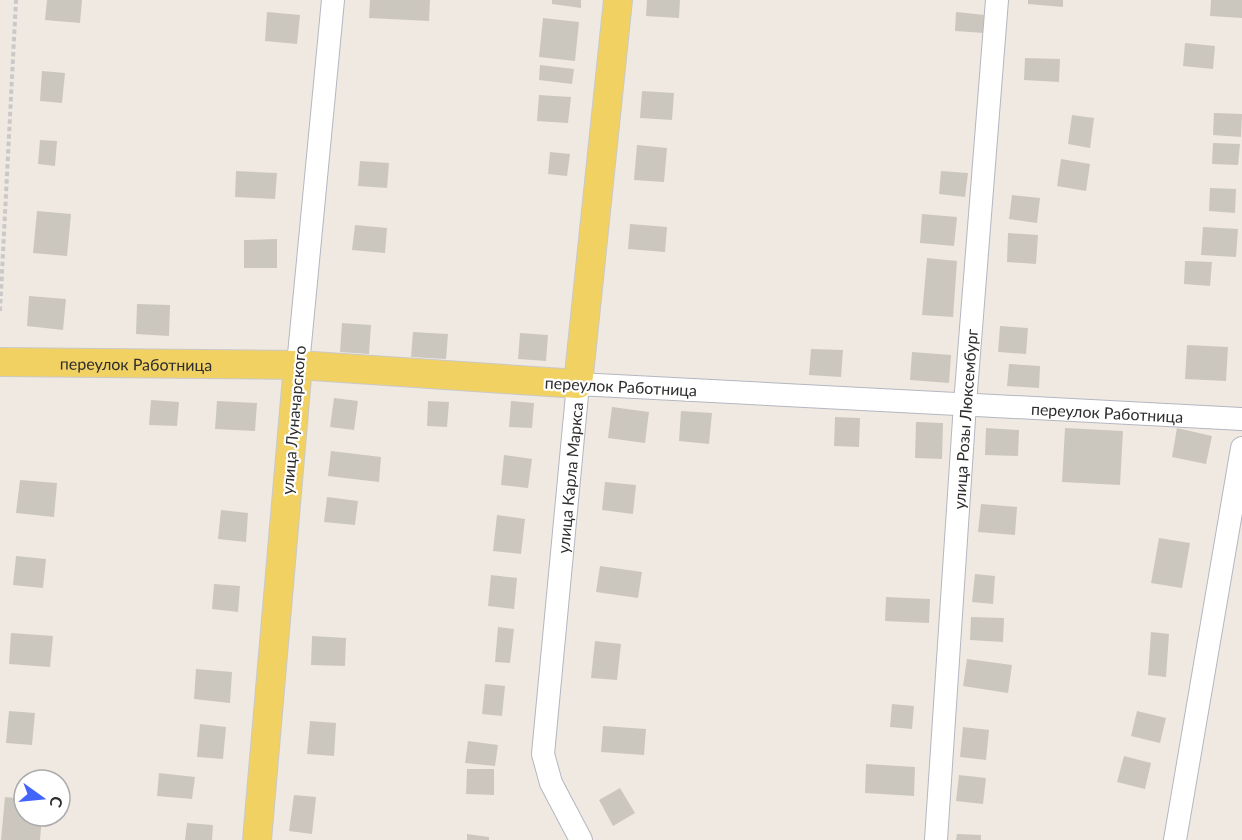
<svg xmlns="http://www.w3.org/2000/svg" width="1242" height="840" viewBox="0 0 1242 840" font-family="Lato,sans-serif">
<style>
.building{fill:#cbc7bf}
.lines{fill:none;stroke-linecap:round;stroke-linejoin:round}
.minor-casing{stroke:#b4b7c1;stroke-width:24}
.major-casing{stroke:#c9c9c9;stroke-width:30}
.path{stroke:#c9c9c9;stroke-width:4;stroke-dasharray:4.5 3;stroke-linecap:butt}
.minor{stroke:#fff;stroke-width:22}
.major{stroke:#f2d163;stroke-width:28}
.labels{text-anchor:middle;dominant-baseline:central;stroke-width:4.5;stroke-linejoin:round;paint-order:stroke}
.street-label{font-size:16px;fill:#2e2e2e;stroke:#fff}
</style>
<rect width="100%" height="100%" fill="#efe9e1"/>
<!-- building -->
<path class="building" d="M47,0H82L80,23L45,20Z
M370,0H430L429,21L369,18Z
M552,0H581V8L552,4Z
M647,0H680L679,18L646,16Z
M1028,0H1063V7L1028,4Z
M1211,0H1242V18L1210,16Z
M267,12L300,15L297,44L265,41Z
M956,12L985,15L984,33L955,31Z
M543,18L579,22L575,61L539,57Z
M1185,43L1215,46L1213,69L1183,66Z
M1025,58L1060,59L1059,82L1024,80Z
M540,65L574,69L572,84L539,80Z
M42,71L65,73L62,103L40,101Z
M642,91L674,93L672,120L640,118Z
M539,95L571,97L568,123L537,121Z
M1214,113L1242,114L1241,137L1213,135Z
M1072,115L1094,118L1090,148L1068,144Z
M40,140L57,141L55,166L38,164Z
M1213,143L1240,144L1238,165L1212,164Z
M637,145L667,148L664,182L634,180Z
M550,152L570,154L567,176L548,174Z
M1061,159L1090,164L1086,191L1057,186Z
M360,161L389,163L387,188L358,186Z
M236,171L277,173L275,199L235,197Z
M941,171L968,173L965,197L939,194Z
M1210,188L1236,189L1235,213L1209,211Z
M1012,195L1040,198L1037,223L1009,219Z
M37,211L71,214L67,256L33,253Z
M922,214L957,217L954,246L920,243Z
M630,224L667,227L665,252L628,249Z
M355,225L387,228L385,253L352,250Z
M1203,227L1238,229L1236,257L1201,255Z
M1008,233L1038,235L1036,264L1007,262Z
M277,239V268H244V240Z
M927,258L957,261L953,317L922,315Z
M1185,261L1212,262L1210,286L1184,284Z
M29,296L66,299L63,330L27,326Z
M137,304L170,305L169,336L136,334Z
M342,323L371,325L369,354L340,352Z
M1000,326L1028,328L1026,354L998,352Z
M413,332L448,334L446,359L411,357Z
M520,333L548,335L546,361L518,359Z
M1187,345L1228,347L1226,381L1185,379Z
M811,349L843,350L841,377L809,375Z
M912,352L951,355L949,383L910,380Z
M1009,364L1040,366L1039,388L1007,386Z
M334,398L358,401L354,430L330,427Z
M151,400L179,402L177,426L149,425Z
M217,401L257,403L255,431L215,429Z
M428,401L449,402L447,427L427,426Z
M511,401L534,403L532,428L509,427Z
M612,407L649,412L645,443L608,438Z
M681,411L712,413L709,444L679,441Z
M835,417L860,418L859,447L834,446Z
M916,422L943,423L942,459L915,458Z
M986,428L1019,430L1018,456L985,455Z
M1065,428L1123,431L1120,485L1062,482Z
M1177,428L1212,436L1206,464L1172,457Z
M331,451L381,457L379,482L328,476Z
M504,455L532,459L528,488L501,485Z
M20,480L57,483L54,517L16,513Z
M605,482L636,485L633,514L602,510Z
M327,497L358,501L355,525L324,522Z
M981,504L1017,507L1015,535L978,532Z
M221,510L248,513L246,542L218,539Z
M497,515L525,519L521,554L493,551Z
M1159,538L1190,543L1182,588L1151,583Z
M16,556L46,559L43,588L13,585Z
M600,566L642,572L638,598L596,592Z
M975,574L995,576L993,604L972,602Z
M491,575L517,578L514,609L488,606Z
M214,584L240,586L238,612L212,609Z
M886,597L930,599L929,623L885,621Z
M971,617L1004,618L1003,642L970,640Z
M498,627L514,629L510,663L495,662Z
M1151,632L1169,634L1166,677L1148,675Z
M11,633L53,636L50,667L9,664Z
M312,636L346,638L345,666L311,665Z
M595,641L621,644L617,680L591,678Z
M967,659L1012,665L1008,693L963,686Z
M196,669L232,672L230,703L194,699Z
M485,684L505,686L502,716L482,714Z
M892,704L914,706L912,729L890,727Z
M9,711L35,713L32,745L6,743Z
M1137,711L1166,718L1160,743L1131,736Z
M310,721L336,723L334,756L307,754Z
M200,724L226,727L223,759L197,757Z
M603,726L646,729L644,755L601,752Z
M963,727L989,730L986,760L960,757Z
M468,741L498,745L495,766L465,763Z
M1124,756L1151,763L1145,789L1117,782Z
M866,764L915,767L914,796L865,793Z
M467,769H494V795L466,794Z
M159,773L195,777L192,799L157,796Z
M959,775L986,778L983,804L956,801Z
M620,788L635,813L613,826L599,800Z
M294,795L316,797L312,834L289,831Z
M5,797L24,799V816H42L40,840H1Z
M187,823L213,825L212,840H185Z
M467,834L489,837V840H467Z
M957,834L981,835V840H956Z"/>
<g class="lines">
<!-- minor casing -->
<g class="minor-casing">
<g id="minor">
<path d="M298,365L333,0"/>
<path id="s1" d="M581,840L551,783L543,754L578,384L1242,419"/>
<path id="s2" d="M936,840L965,404L997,0"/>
<path d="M1175,840L1242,448"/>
</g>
</g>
<!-- major casing -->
<g class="major-casing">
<g id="major">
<path id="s3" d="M0,362L298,365L578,384L618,0"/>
<path d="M257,840L298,365"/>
</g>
</g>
<!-- path -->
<path class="path" d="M0,311L16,0"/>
<!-- minor -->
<use href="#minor" class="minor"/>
<!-- major -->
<use href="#major" class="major"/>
</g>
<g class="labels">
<!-- street labels -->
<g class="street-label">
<text stroke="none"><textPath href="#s3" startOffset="136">переулок Работница</textPath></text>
<text transform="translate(621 386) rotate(3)">переулок Работница</text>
<text stroke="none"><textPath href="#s1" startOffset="996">переулок Работница</textPath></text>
<text transform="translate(293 420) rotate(-85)">улица Луначарского</text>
<text stroke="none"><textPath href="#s2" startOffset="422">улица Розы Люксембург</textPath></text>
<text stroke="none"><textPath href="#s1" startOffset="372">улица Карла Маркса</textPath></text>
</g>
</g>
<!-- north arrow -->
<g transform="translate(42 798) rotate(105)"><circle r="28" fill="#ffffff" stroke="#ababab" stroke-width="1.5"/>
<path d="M0-4.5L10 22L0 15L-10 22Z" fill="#4264fb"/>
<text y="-9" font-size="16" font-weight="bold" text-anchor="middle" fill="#2e2e2e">С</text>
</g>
</svg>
